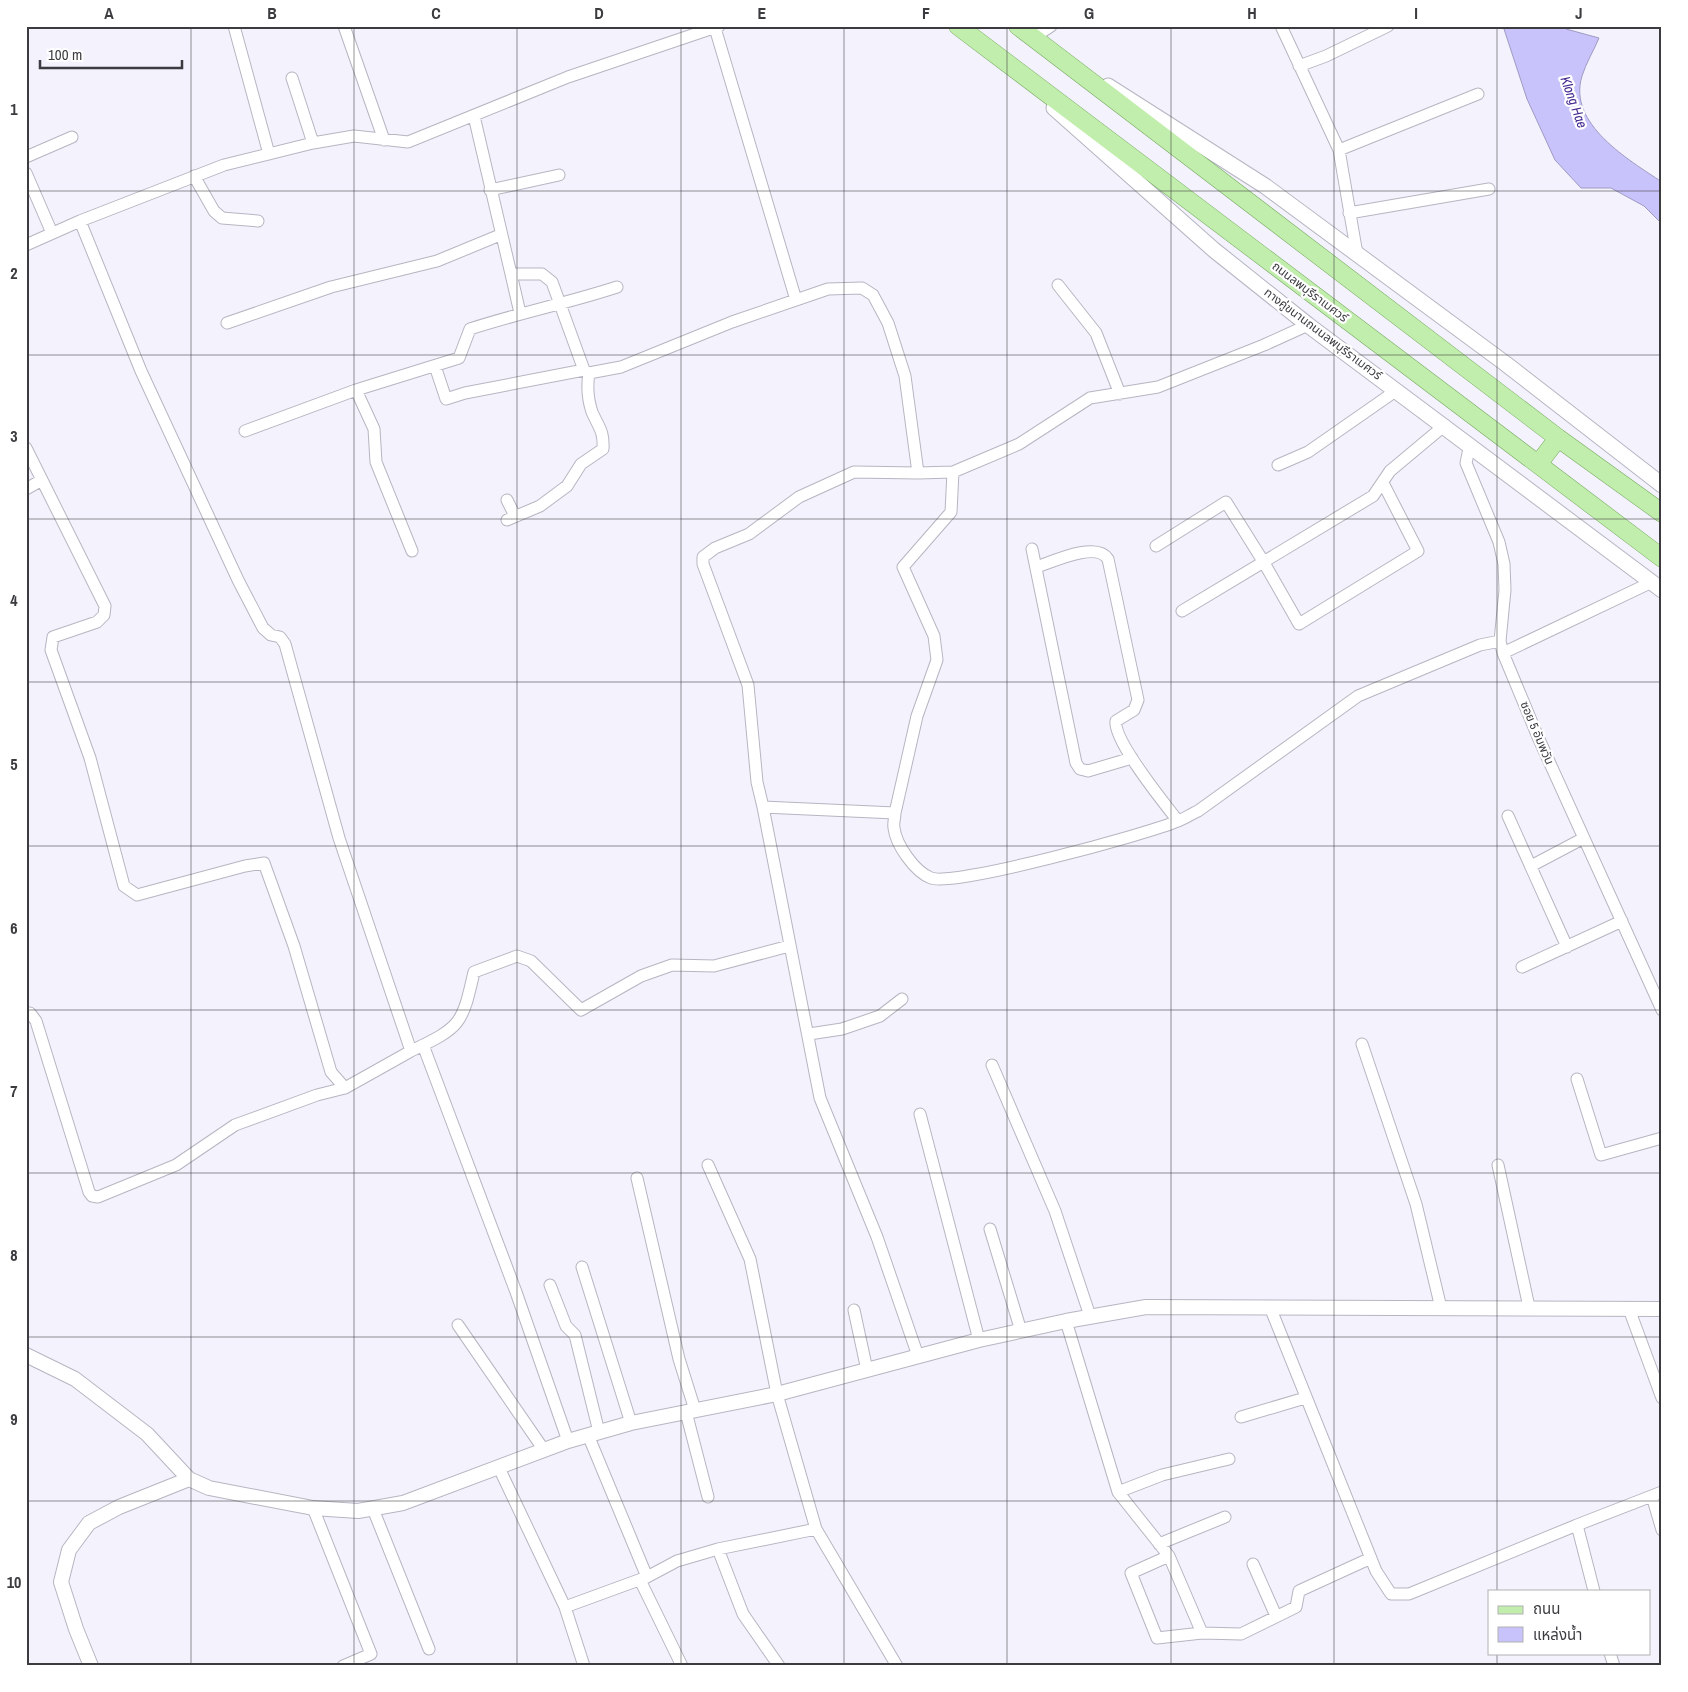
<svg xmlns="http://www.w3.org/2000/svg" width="1688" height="1692" viewBox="0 0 1688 1692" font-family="'Archivo Narrow','Noto Sans Thai',sans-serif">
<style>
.water{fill:#c8c3fa;stroke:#9e9ac2}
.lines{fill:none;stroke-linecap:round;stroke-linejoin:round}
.minor-casing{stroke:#b6b6c2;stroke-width:13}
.tertiary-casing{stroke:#b6b6c2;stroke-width:16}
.secondary-casing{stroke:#b6b6c2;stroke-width:17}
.primary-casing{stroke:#77a862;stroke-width:19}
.minor{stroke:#fff;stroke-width:11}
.tertiary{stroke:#fff;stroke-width:14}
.secondary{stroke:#fff;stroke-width:15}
.primary{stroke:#c1eeac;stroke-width:18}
.grid{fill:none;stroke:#3b3b40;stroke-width:1;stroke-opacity:0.55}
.labels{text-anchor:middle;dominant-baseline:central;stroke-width:4.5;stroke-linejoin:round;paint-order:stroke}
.street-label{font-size:12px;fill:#3b3b40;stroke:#fff}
.water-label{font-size:14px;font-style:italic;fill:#462b91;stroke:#fff}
.neatline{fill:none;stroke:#3b3b40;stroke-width:2}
.grid-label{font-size:16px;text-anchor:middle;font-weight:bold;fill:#3b3b40}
</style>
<rect width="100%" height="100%" fill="#f3f2fd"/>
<!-- water -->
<path class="water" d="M1503,26H1565L1566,29L1599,38C1594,50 1586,63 1582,76C1567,124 1629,160 1662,182V224L1644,206L1611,188H1581L1555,160L1527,99Z"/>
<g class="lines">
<!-- minor casing -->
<g class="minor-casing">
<path id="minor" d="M234,26L269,154
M344,26L384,140
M1281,26L1339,150L1357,254
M715,28L796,300
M1033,38L1051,26
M1299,66L1326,56L1388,26
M292,78L313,143
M474,116L511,274H542L552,282L584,370L589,373L621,367L732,322L828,289L862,288L873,295L888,323L905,376L918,473L953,472L1019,444L1090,398L1158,387L1264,345L1308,325
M1339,150L1478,94
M26,157L72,137
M26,173L52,233
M194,176L214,211L222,218L258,221
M490,190L559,175
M1349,213L1489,189
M80,221L141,371L238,580L263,628L271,635L280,637L285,644L339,838L411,1051C461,1027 462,1025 474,972L517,956L531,961L581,1010L641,976L672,965L714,966L789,946
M26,245L80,221L224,165L313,143L354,136L408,142L568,77L719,26
M511,274L520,313
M1058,285L1096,333L1120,394
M227,323L331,287L437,261L500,235
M435,366L446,399L465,393L584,370
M356,390L374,429L376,462L412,551
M245,431L356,390L459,358L470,329C519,313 568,303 617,287
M1470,444L1466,463L1499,542L1504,564L1505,590L1500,641L1503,653L1538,737L1662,1010
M26,448L105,606L104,615L97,622L53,637L51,650L90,758L124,886L137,895L245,866L264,863L294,946L331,1072L345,1088L411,1051
M1278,465L1308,452L1397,390
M26,489L42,480
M507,500L515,516
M507,520L540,506L567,486L581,464L603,449C604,431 599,428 592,412C588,400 587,385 589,373
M1156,546L1226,502L1263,561L1299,624L1418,551L1383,483
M1032,549L1076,763L1080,769L1088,771L1132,758
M1037,567C1054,561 1097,541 1108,559L1138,700L1134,710L1116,721C1113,740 1164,803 1178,821
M1182,611L1373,496L1390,471L1445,425
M1503,653L1652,582
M763,807L757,782L748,685L703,564V557L715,548L749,534L799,497L854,472L918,473
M895,813C895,818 893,823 894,828C896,845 915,872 931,878C954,887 1147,834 1178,821C1184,819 1191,814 1198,811L1358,696L1480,645L1500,641
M1508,816L1567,947
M1531,866L1584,838
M1522,967L1622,921
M26,1013H30L36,1021L89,1192L92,1196L98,1197L176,1165L235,1125L317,1095L345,1088
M809,1034L842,1029L880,1016L902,999
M1362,1044L1416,1204L1441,1308
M423,1045L516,1292L568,1441
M992,1065L1055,1211L1090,1316
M1577,1079L1601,1155L1662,1138
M920,1114L979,1340
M1498,1165L1529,1307
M637,1178L679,1359L695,1410
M990,1229L1021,1331
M582,1267L631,1423
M550,1285L566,1326L575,1335L599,1432
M1270,1307L1376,1571L1391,1594H1409L1577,1525
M1629,1309L1662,1398
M854,1310L867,1370
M1066,1321L1118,1492L1169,1556L1202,1633L1241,1634L1296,1607L1299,1591L1371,1558
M458,1325L544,1450
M918,1356L877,1237L820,1098L763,807L895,813L917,716L937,660L934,636L903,567L951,512L953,472
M686,1412L708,1497
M1241,1417L1305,1398
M588,1435L647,1577
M499,1468L565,1607L584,1666
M1118,1492L1162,1475L1229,1459
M1652,1496L1662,1530
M313,1508L371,1654L343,1666
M373,1509L429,1649
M816,1529L897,1666
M1159,1544L1225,1517
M718,1549L743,1614L779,1666
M1169,1556L1131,1573L1157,1638L1202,1633
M1253,1564L1276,1616
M640,1580L682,1666
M1594,1591L1577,1525L1662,1492
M565,1607L647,1577L677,1561L718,1549L816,1529L777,1394L750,1259L708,1165
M1610,1653L1614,1666"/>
</g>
<!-- tertiary casing -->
<g class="tertiary-casing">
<path id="tertiary" d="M26,1355L75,1379L147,1434L189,1479
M91,1666L76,1629L61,1582L69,1550L89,1523L119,1507L189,1479L209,1488L313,1508L358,1511L403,1503L568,1441L631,1423L777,1394L979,1340L1066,1321L1146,1307L1662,1309"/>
</g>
<!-- secondary casing -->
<g class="secondary-casing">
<path id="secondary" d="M1108,86L1265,186L1506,364L1662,485
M1054,108L1214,250L1308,325L1662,590"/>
</g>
<!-- primary casing -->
<g class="primary-casing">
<path id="primary" d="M958,26L1662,558
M1018,26L1558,438L1662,513
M1539,463L1558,438"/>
</g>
<!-- minor -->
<use href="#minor" class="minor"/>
<!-- tertiary -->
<use href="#tertiary" class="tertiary"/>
<!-- secondary -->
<use href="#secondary" class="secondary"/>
<!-- primary -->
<use href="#primary" class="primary"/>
</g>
<!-- grid -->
<path class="grid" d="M191,26V1666M354,26V1666M517,26V1666M681,26V1666M844,26V1666M1007,26V1666M1171,26V1666M1334,26V1666M1497,26V1591M26,191H1662M26,355H1662M26,519H1662M26,682H1662M26,846H1662M26,1010H1662M26,1173H1662M26,1337H1662M26,1501H1662M1497,1653V1666"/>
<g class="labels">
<!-- street labels -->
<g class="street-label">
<text transform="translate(1310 292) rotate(37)">ถนนลพบุรีราเมศวร์</text>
<text transform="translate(1323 334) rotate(37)">ทางคู่ขนานถนนลพบุรีราเมศวร์</text>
<text transform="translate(1537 733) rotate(67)">ซอย 5 อัมพวัน</text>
</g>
<!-- water labels -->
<g class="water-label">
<text transform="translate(1574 102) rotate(70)">Klong Hae</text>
</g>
</g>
<!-- border -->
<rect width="1688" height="1692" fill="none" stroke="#ffffff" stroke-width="55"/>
<!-- legend -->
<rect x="1488" y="1590" width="162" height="65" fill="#ffffff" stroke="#b1b1b3"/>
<rect x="1498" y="1606" width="25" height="8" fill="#c1eeac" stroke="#b1b1b3"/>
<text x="1533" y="1614" font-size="15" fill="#3b3b40">ถนน</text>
<rect x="1498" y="1627" width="25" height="15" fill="#c8c3fa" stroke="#b1b1b3"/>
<text x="1533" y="1640" font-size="15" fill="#3b3b40">แหล่งน้ำ</text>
<!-- scale -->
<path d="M40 60v8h142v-8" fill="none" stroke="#3b3b40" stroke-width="2.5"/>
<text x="48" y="60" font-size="15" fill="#3b3b40" stroke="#ffffff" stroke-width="4" paint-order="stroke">100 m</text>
<rect x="28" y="28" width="1632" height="1636" class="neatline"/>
<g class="grid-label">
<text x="109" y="19">A</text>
<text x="272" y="19">B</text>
<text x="436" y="19">C</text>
<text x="599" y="19">D</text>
<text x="762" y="19">E</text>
<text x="926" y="19">F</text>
<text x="1089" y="19">G</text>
<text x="1252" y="19">H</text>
<text x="1416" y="19">I</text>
<text x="1579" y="19">J</text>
<text x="14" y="115">1</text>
<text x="14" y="279">2</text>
<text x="14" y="442">3</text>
<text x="14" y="606">4</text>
<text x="14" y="770">5</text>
<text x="14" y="934">6</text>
<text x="14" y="1097">7</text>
<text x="14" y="1261">8</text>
<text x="14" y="1425">9</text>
<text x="14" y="1588">10</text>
</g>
</svg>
